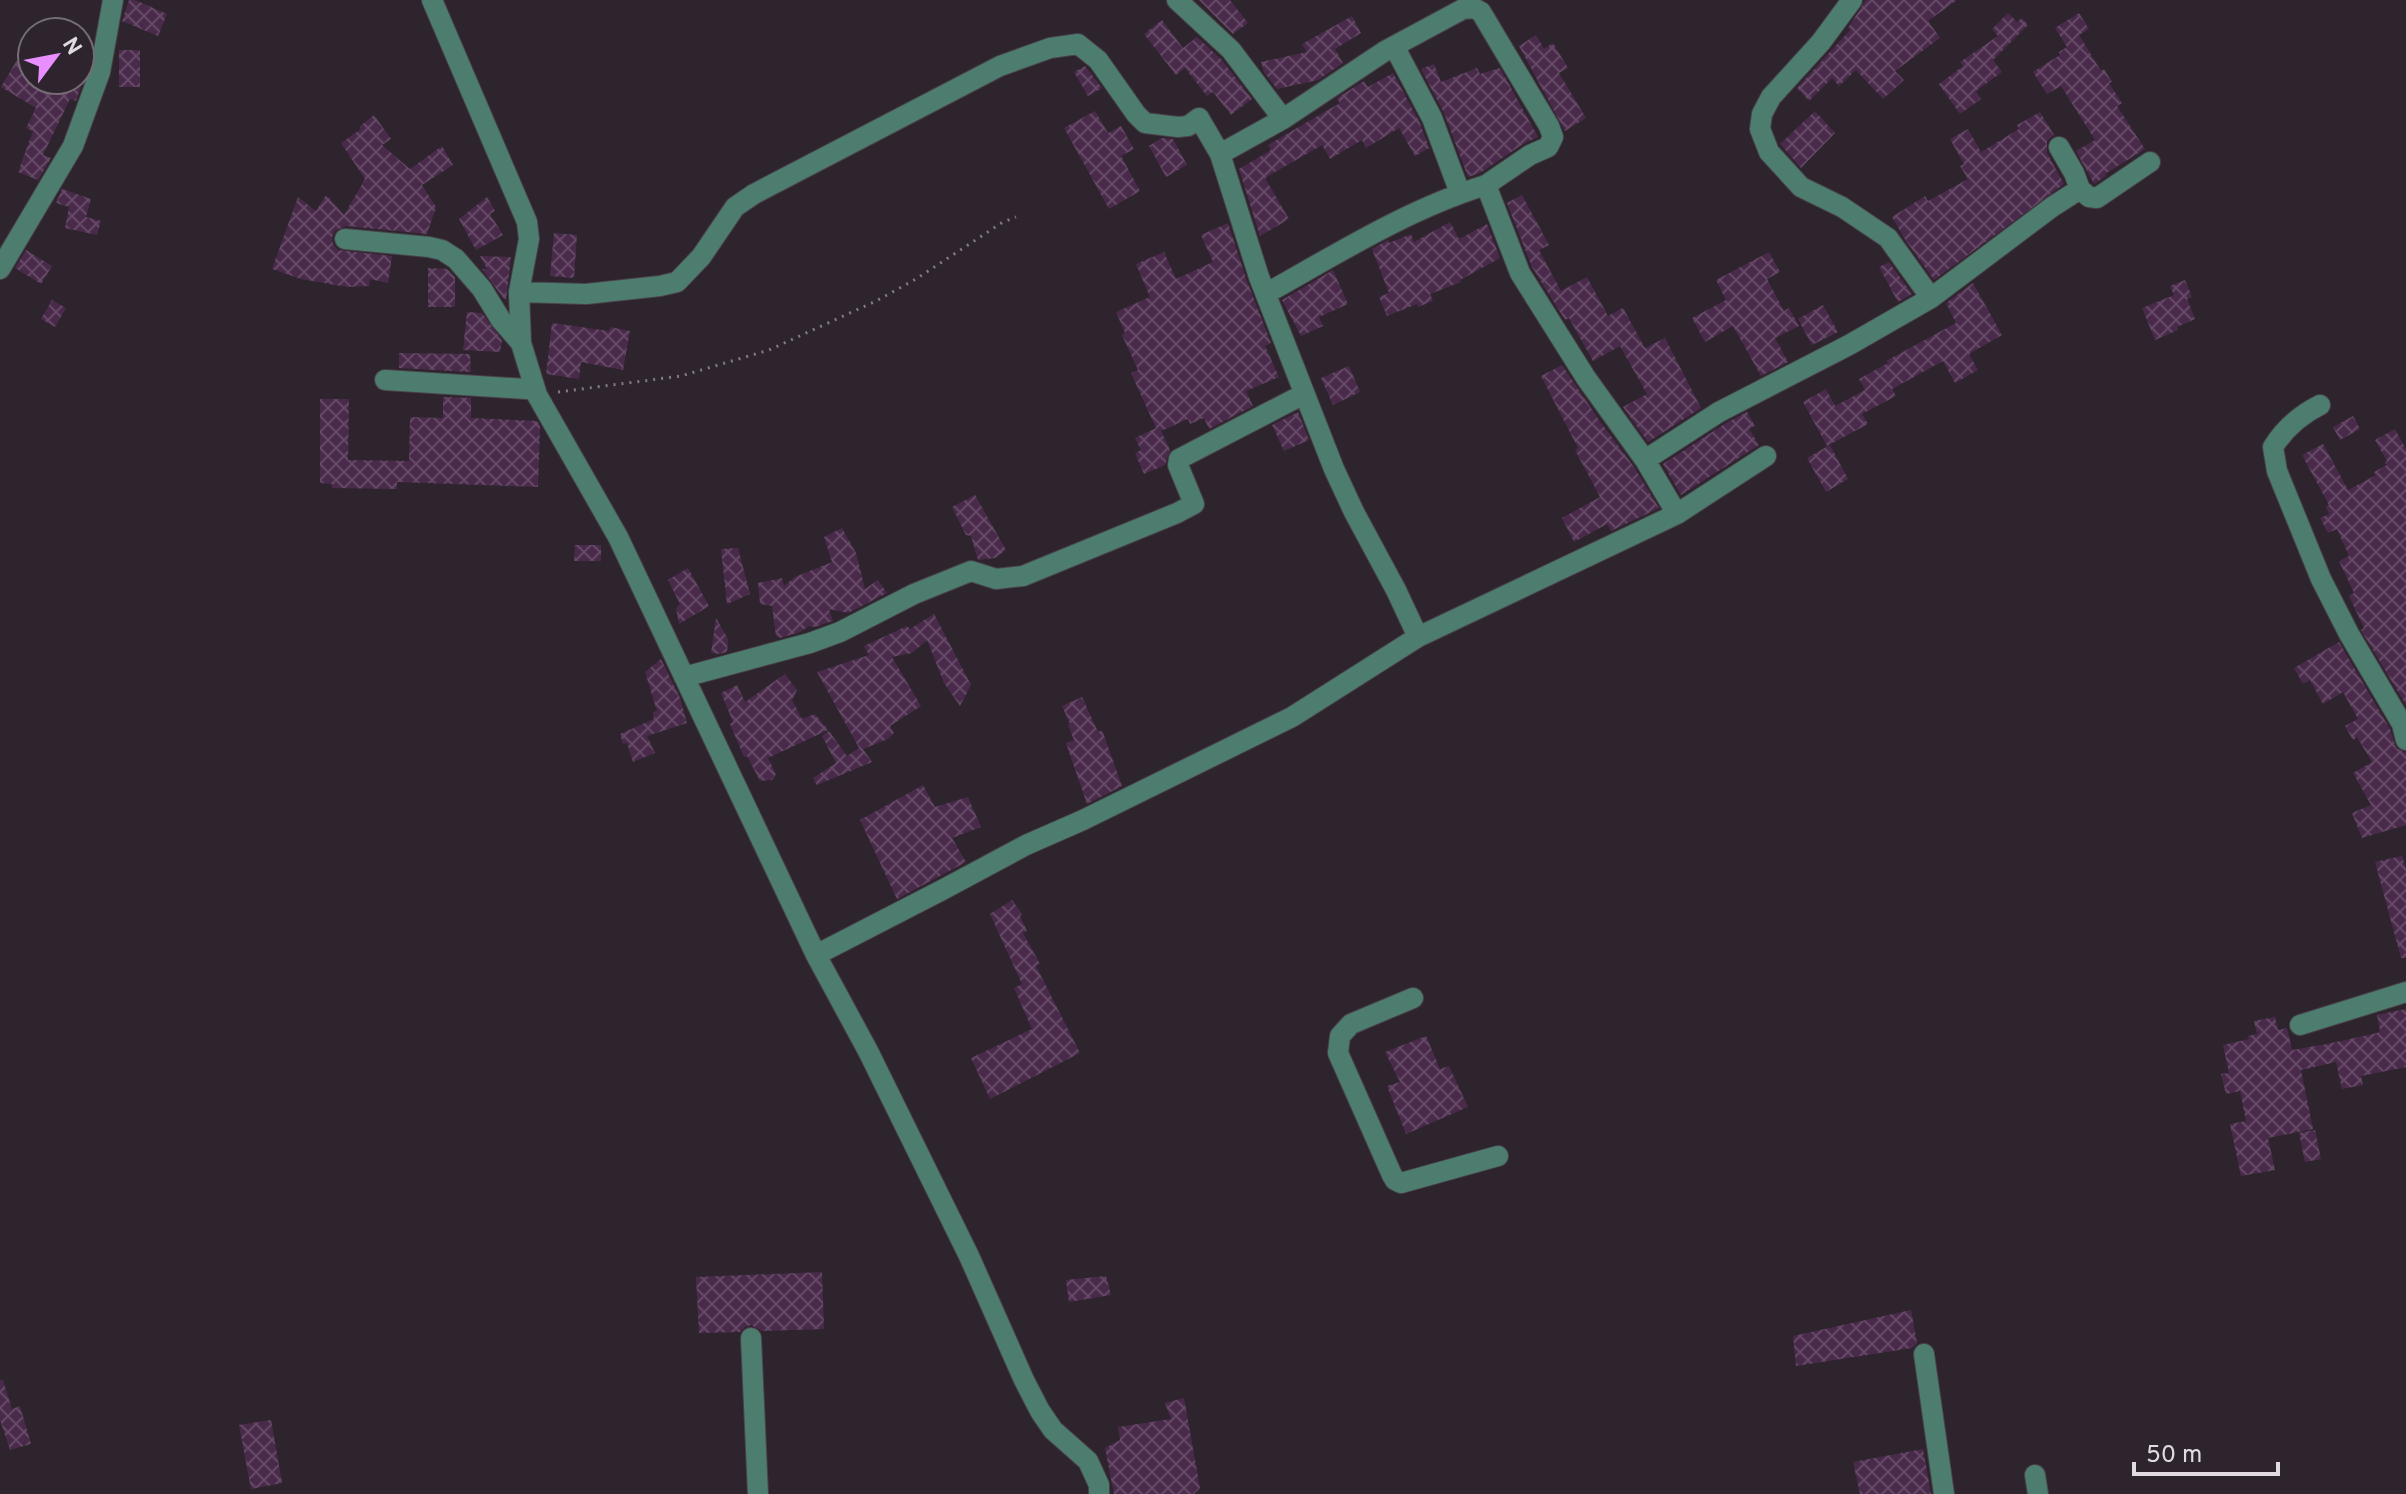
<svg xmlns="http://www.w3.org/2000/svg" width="2406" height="1494" viewBox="0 0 2406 1494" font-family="Overpass,sans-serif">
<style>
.building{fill:url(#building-cross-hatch)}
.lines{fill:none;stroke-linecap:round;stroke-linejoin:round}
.minor-casing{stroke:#4a414a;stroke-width:22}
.path{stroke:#837b83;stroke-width:3;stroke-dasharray:2 6;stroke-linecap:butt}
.minor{stroke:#4c7d6e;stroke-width:20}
</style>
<defs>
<pattern id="building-cross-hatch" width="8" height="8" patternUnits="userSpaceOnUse" patternTransform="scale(2)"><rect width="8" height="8" fill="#4a2a4b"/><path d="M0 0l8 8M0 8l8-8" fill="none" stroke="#644865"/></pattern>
</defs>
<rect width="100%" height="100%" fill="#2d242d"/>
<!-- building -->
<path class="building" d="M129,0H135L167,14L158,36L122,21Z
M1199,0H1230L1248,23L1233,34Z
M1866,0H1957L1928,21L1940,38L1895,71L1904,80L1883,99L1856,70L1839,86L1832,78L1809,101L1797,88L1850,30L1848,28Z
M2008,13L2017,22L2022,18L2028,25L1993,60L2002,72L1976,91L1981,99L1960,114L1939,84L1963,66L1960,62L1998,36L1992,29Z
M2079,13L2089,29L2079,35L2101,71L2104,69L2112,82L2109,83L2122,103L2117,106L2145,149L2105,174L2106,176L2094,184L2076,151L2095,140L2061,86L2047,94L2033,72L2060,55L2059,52L2067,47L2055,28Z
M1352,16L1361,33L1335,49L1343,63L1318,80L1277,89L1264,72L1261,62L1307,52L1302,44Z
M1162,20L1183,48L1197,37L1221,59L1252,99L1231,115L1213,92L1207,96L1185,68L1176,75L1144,34Z
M1536,35L1544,49L1553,43L1568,68L1559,73L1586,118L1565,131L1519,46Z
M119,50H140V87H119Z
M17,60L32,68V80H83L76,101L70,99L43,155L51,158L38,180L18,172L33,131L26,128L36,108L1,87Z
M1434,64L1441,82L1477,68L1480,74L1500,68L1538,137L1523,144L1480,173L1468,177L1444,113L1421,69Z
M1085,66L1102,88L1088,96L1074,72Z
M1393,73L1420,123L1429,148L1415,156L1399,128L1366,148L1362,140L1330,159L1322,145L1265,178L1289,219L1260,236L1239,169L1271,150L1268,145L1340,103L1337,98L1364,81L1368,87Z
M1095,111L1108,133L1121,126L1134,149L1121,156L1140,191L1109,209L1064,128Z
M1815,111L1835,133L1801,168L1780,144Z
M2040,112L2054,135L2047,141V153L2064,184L1934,280L1904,238L1892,217L1925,196L1928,201L1968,179L1960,166L1964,164L1950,139L1968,129L1981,152L2019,129L2017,125Z
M374,115L391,139L382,145L410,169L442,146L453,165L422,185L436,207L427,234L346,226L335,231L332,237L333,244L338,250L392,256L388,283L370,279L369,286L347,287L301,279L272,269L298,197L316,211L326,195L344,215L365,179L341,143L361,129L359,127Z
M1162,138L1173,139L1187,165L1166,177L1149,146Z
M62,189L91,199L86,217L101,221L97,235L65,228L69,207L56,203Z
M1522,195L1549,245L1539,250L1561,291L1587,277L1608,316L1623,308L1645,348L1665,338L1701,408L1648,442L1623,407L1647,394L1620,346L1593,361L1569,318L1565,320L1532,267L1507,203Z
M487,197L495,211L490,214L503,235L476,250L459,219Z
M1450,222L1459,239L1487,224L1500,258L1460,280L1461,282L1430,294L1433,301L1418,307L1417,304L1387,316L1379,297L1389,293L1372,249L1388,240L1389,243L1411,234L1414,242Z
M1228,223L1247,281L1271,343L1265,346L1279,377L1246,391L1253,406L1209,429L1204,418L1190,424L1188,419L1161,431L1170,450L1165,465L1144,474L1135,453L1141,450L1135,438L1156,428L1131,373L1138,370L1122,335L1125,333L1116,312L1150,297L1136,264L1164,252L1176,279L1213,262L1201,235Z
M554,233L577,235L574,278L550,276Z
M26,250L52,266L41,284L15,268Z
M1769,252L1780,272L1767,279L1784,311L1789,308L1799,326L1775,338L1788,362L1761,376L1733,326L1705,342L1692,318L1726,300L1716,280Z
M480,256L511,257L506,300L504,299L482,269H487Z
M1889,262L1912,294L1898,302L1879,267Z
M428,268L447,269L455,277V307H428Z
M1333,270L1348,304L1319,317L1323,326L1301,336L1282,300Z
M2185,280L2192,297L2187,299L2195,319L2177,327L2178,330L2155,340L2142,308L2174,295L2170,286Z
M1973,283L2002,335L1969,354L1978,370L1955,383L1943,361L1892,389L1896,396L1862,414L1868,424L1827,446L1803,402L1826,389L1835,406L1865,390L1859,379L1888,363L1886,361L1956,323L1946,303Z
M52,300L66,308L55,327L41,319Z
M1823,305L1838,332L1812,345L1798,319Z
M467,312L482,313L502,340L500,352L463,350Z
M552,323L609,331L610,327L630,331L623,370L581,362L579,379L546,374Z
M399,353L470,354L471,372L399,368Z
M1562,365L1599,420L1634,467L1659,508L1611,531L1607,524L1574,542L1562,518L1600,497L1575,450L1578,448L1541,376Z
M1349,366L1360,392L1333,405L1321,378Z
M443,397L471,398V418L537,421L540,426L538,487L397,482V489L332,488V484L320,483V399H349L348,460L409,461L410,417L443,418Z
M1298,412L1309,440L1284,451L1272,425Z
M1747,412L1755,426L1749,429L1759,445L1681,495L1663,464L1726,423Z
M2353,416L2360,429L2340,440L2333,427Z
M2395,429L2406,449V705L2361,630L2364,628L2349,596L2354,593L2339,561L2349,556L2337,529L2328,533L2320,518L2329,514L2326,507L2329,505L2302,455L2323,444L2348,490L2376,475L2374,472L2387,465L2385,463L2387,461L2375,440Z
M1830,445L1848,479L1826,492L1807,458Z
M975,495L1006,550L995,558L978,560L971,536L966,535L952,507Z
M842,528L856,553L865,589L878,580L887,593L848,613L829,609L833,621L815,627L809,626L800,632L780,638L776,636L772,606L760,604L758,583L782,578L784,586L795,577L832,562L824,537Z
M575,545H601V561H574Z
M738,548L750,594L727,604L721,549Z
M688,568L709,606L679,624L676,608L680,604L668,580Z
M934,614L971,685L960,706L944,683L927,640L912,653L892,657L921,706L890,726L894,733L888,739L863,749L872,762L817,785L813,778L836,763L822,736L829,731L847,756L859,748L817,672L869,655L864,646L907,626L910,629Z
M716,618L728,639L727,652L719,654L711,653Z
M2339,642L2390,729L2396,748L2406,753V825L2362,838L2352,813L2371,805L2353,773L2372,762L2357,737L2353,740L2345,726L2358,719L2343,692L2323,704L2310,680L2303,684L2294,668Z
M661,659L680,698L687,723L647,736L655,753L633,762L627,743L623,744L620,734L654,719L653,712L657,711L645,672Z
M785,674L797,690L792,700L802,719L815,714L828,730L768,758L776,774L772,780L760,781L747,756L744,757L730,724L733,722L721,693L737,685L745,702Z
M1082,697L1098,732L1102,730L1122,786L1087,804L1066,743L1074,740L1068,725L1070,724L1062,706Z
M923,785L935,807L968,797L981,827L952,838L966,862L897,899L860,820Z
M2402,856L2406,869V958H2401L2375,862Z
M1012,900L1022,914L1020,916L1027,931L1023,933L1040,964L1036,966L1080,1053L990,1099L971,1058L1032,1029L1014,988L1022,984L990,914Z
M2406,1009V1067L2361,1076L2363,1085L2342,1089L2336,1062L2301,1070L2313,1129L2268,1138L2275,1170L2241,1176L2230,1124L2246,1121L2240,1091L2226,1094L2221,1074L2229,1073L2223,1045L2249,1039L2248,1036L2257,1034L2254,1021L2275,1017L2278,1030L2287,1028L2292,1050L2327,1044L2377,1033L2380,1031L2377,1015Z
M1426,1036L1440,1069L1449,1066L1468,1107L1406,1134L1387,1086L1400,1082L1385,1052Z
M2315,1130L2321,1159L2305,1162L2299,1133Z
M822,1272L824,1329L762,1331L751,1325L745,1327L740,1332L699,1333L696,1277Z
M1106,1276L1111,1295L1069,1302L1066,1280Z
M1911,1310L1917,1343L1912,1348L1796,1366L1793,1336Z
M0,1380H3L12,1409L20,1406L31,1444L10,1450L0,1420Z
M1184,1398L1200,1488L1194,1494H1114L1105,1448L1120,1440L1118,1427L1171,1419L1165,1403Z
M271,1420L282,1483L251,1489L239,1425Z
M1923,1449L1931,1494H1860L1853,1462Z"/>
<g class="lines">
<!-- minor casing -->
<g class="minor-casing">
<path id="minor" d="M432,0L527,222L529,239L519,292L521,343L537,395L618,537L816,955L868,1051L969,1256L1024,1380L1040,1411L1053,1430L1088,1461L1099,1485V1494
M1177,0L1231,50L1283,119
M1852,0L1821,42L1771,97L1762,114L1760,129L1769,152L1801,187L1842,207L1888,238L1931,298
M1394,46L1432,118L1460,193
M2059,147L2074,173L2080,189
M1220,154L1283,119L1385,51L1463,9L1474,8L1481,12L1549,126L1553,137L1548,147L1530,155L1486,185
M345,239L429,247L442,250L456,259L482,289L501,320L521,343
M0,269L73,146L100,72L113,0
M519,292L586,294L660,286L677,282L701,257L735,207L754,194L1000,66L1050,48L1078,44L1098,60L1136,114L1145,123L1178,127L1188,126L1199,118L1220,154L1259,277L1334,469L1354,512L1396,590L1418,637
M1267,293C1337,254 1408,209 1486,185L1520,273L1586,378L1645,460
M385,380L526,389L533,388
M2320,405C2300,415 2285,428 2273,447L2277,471L2321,579L2349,634L2402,724L2406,740
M1677,514L1766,456
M684,677L810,643L840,632L914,594L971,571L996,579L1023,576L1177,513L1194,504L1178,465L1179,459L1304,394
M816,955L944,889L1026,845L1083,820L1292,717L1418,637L1677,514L1645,460L1719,412L1849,345L1931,298L2052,207L2080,189L2089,197L2097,198L2150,162
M1413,998L1351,1024L1340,1036L1338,1053L1392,1175L1395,1180L1401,1183L1498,1156
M2300,1025L2406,992
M751,1338L758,1494
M1924,1354L1944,1494
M2035,1475L2038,1494"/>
</g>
<!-- path -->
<path class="path" d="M558,392L681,376L769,350L876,301L916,279L1003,222L1016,217"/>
<!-- minor -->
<use href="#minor" class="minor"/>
</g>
<!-- north arrow -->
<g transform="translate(56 56) rotate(58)"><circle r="38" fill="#2d242d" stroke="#756d75" stroke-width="2"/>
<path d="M0-6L14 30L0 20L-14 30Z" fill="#e88eff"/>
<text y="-12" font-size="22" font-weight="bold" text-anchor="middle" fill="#e1dae1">N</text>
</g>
<!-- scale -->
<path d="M2134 1462v12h144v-12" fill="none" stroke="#e1dae1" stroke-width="4"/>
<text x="2146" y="1462" font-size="24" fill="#e1dae1" stroke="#2d242d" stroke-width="6" paint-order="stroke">50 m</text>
</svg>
